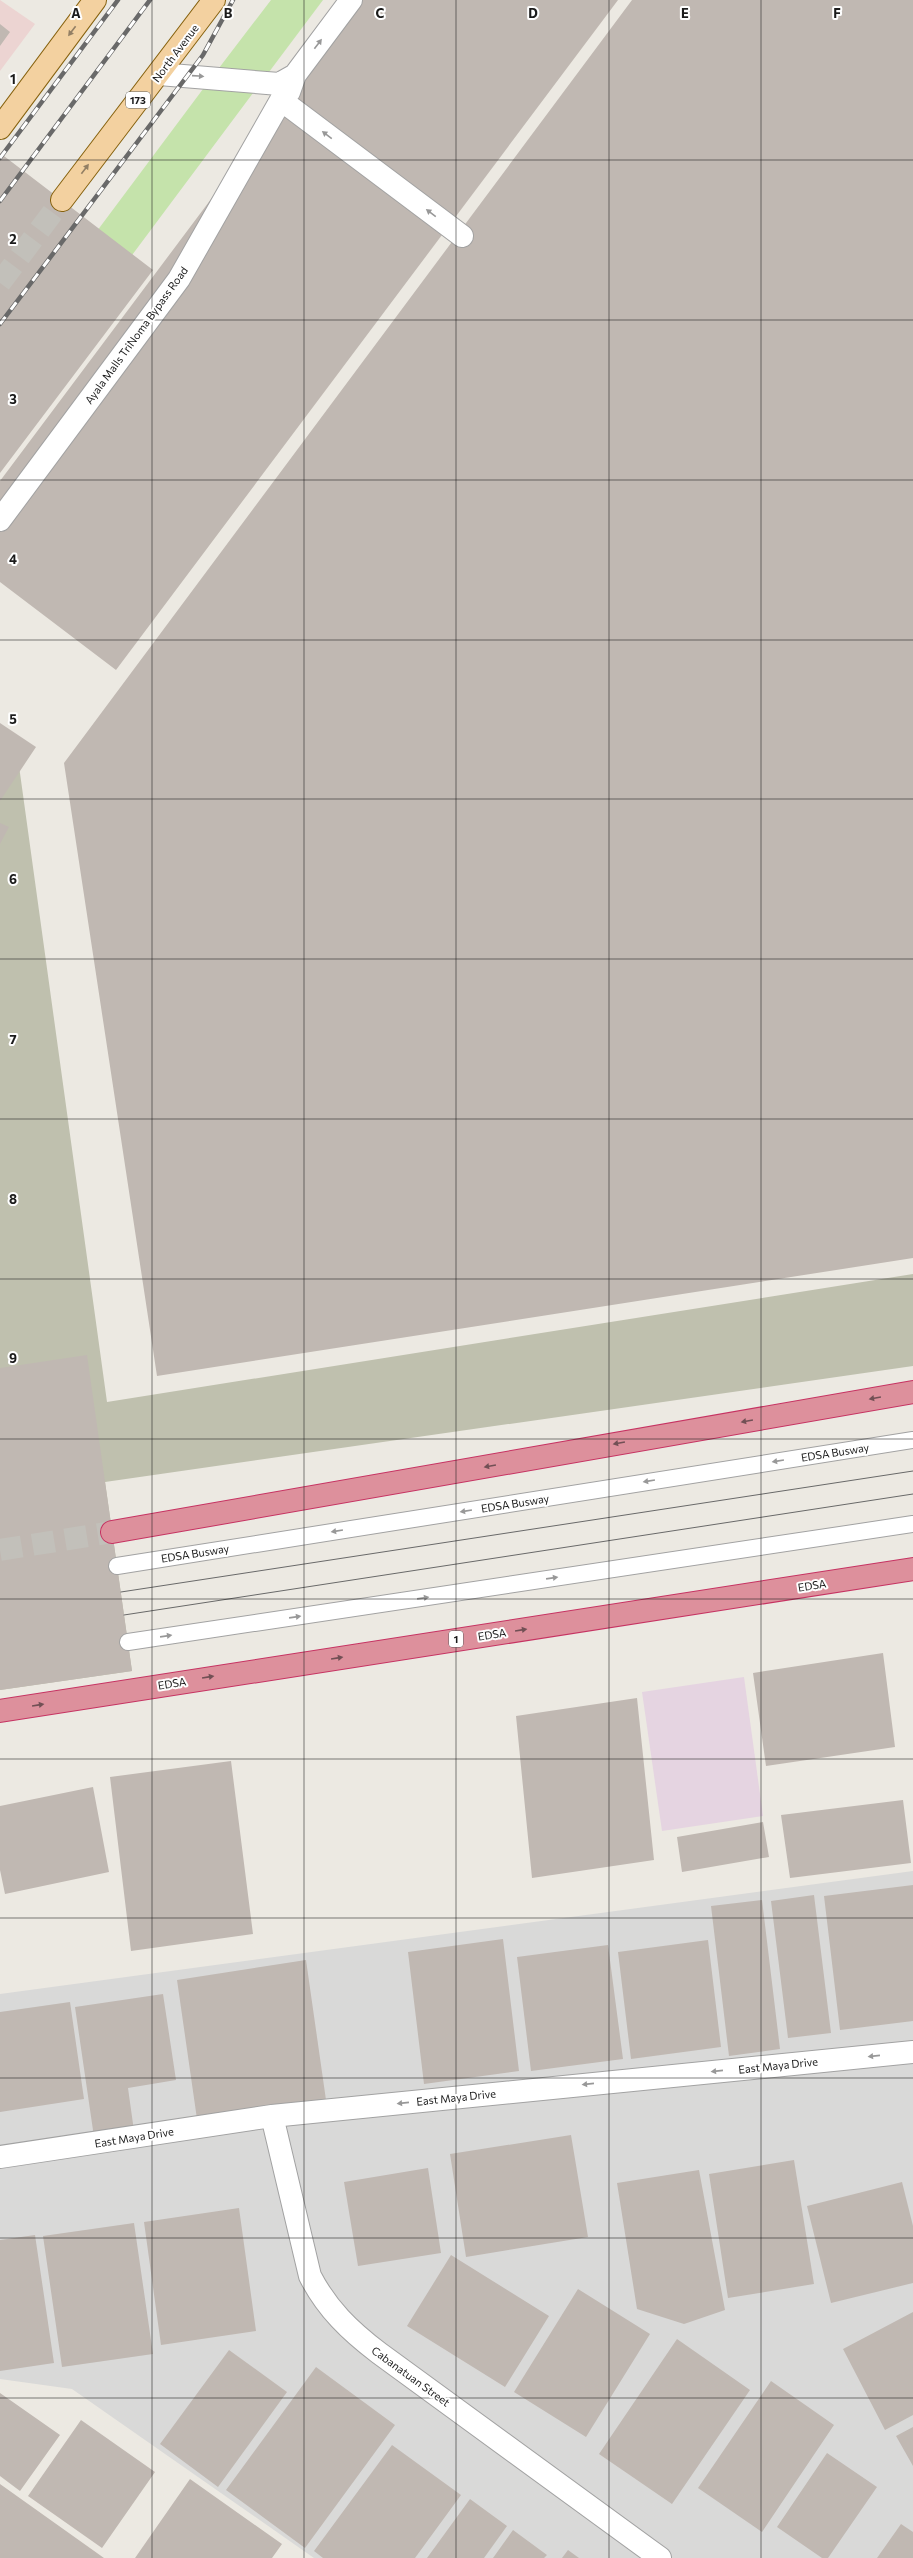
<svg xmlns="http://www.w3.org/2000/svg" width="913" height="2558" viewBox="0 0 913 2558" font-family="Commissioner,sans-serif">
<style>
.residential{fill:#d9d9d8}
.commercial{fill:#ecd4d2}
.industrial{fill:#e5d4e1}
.construction{fill:#bfc0ae}
.grass{fill:#c5e3ab}
.building{fill:#c0b8b2}
.lines{fill:none;stroke-linecap:round;stroke-linejoin:round}
.primary-tunnel{stroke:#c2c0ba;stroke-width:22;stroke-dasharray:22 11;stroke-linecap:butt}
.highway-tunnel{stroke:#c2c0ba;stroke-width:22;stroke-dasharray:22 11;stroke-linecap:butt}
.lane-casing{stroke:#a2a2a2;stroke-width:18}
.street-casing{stroke:#a2a2a2;stroke-width:24}
.primary-casing{stroke:#86610d;stroke-width:24}
.highway-casing{stroke:#c63362;stroke-width:24}
.lane{stroke:#fff;stroke-width:16}
.street{stroke:#fff;stroke-width:22}
.primary{stroke:#f3d1a0;stroke-width:22}
.highway{stroke:#dd909c;stroke-width:22}
.tram{stroke:#696969;stroke-width:1}
.rail-casing{stroke:#696969;stroke-width:4.5}
.rail{stroke:#fff;stroke-width:3;stroke-dasharray:9;stroke-linecap:butt}
.oneway{fill:#927f64}
.oneway2{fill:#989898}
.oneway3{fill:#725055}
.grid{fill:none;stroke:#1b1b1b;stroke-width:1;stroke-opacity:0.55}
.labels{text-anchor:middle;dominant-baseline:central;stroke-width:4;stroke-linejoin:round;paint-order:stroke}
.shield{fill:#fff;stroke:#5f5f5f;stroke-width:1}
.shield-label{font-size:10px;font-weight:bold;fill:#1b1b1b}
.street-label{font-size:11px;fill:#1b1b1b;stroke:#fff}
.grid-label{font-size:13px;text-anchor:middle;font-weight:bold;fill:#1b1b1b;stroke:#fff;stroke-width:4;stroke-linejoin:round;paint-order:stroke}
</style>
<rect width="100%" height="100%" fill="#ece9e2"/>
<!-- residential -->
<path class="residential" d="M913,1871V2558H314L72,2389L0,2379V1994Z"/>
<!-- commercial -->
<path class="commercial" d="M0,0L35,24L0,71Z"/>
<!-- industrial -->
<path class="industrial" d="M744,1677L763,1816L662,1831L642,1692Z"/>
<!-- construction -->
<path class="construction" d="M0,753L19,766L107,1402L913,1274V1366L105,1482L132,1671L0,1690Z"/>
<!-- grass -->
<path class="grass" d="M271,0H323L269,72L219,68Z
M206,85L256,89L0,432V361Z"/>
<!-- building -->
<path class="building" d="M360,0H618L116,670L0,582V481Z
M632,0H913V1258L157,1376L64,763Z
M0,24L10,32L0,46Z
M0,153L153,270L0,473Z
M0,723L36,747L0,801Z
M0,823L9,827L0,844Z
M87,1355L132,1671L0,1690V1368Z
M883,1653L895,1747L766,1766L753,1673Z
M637,1698L654,1860L532,1878L516,1716Z
M231,1761L253,1934L131,1951L110,1777Z
M93,1787L109,1872L5,1894L0,1870V1806Z
M903,1800L911,1863L790,1878L781,1815Z
M763,1822L769,1857L682,1872L677,1837Z
M913,1885V2021L840,2030L824,1896Z
M814,1895L831,2033L788,2038L771,1901Z
M762,1900L780,2049L729,2056L711,1906Z
M503,1939L519,2071L424,2084L408,1952Z
M708,1940L721,2047L631,2059L618,1952Z
M608,1945L623,2059L531,2071L517,1957Z
M306,1960L326,2100L197,2119L177,1980Z
M163,1994L176,2080L128,2088L134,2131L94,2137L75,2007Z
M70,2002L84,2099L0,2112V2012Z
M571,2135L588,2237L466,2257L450,2154Z
M794,2160L814,2284L728,2298L709,2174Z
M428,2168L441,2253L358,2266L344,2182Z
M699,2170L725,2310L684,2324L637,2309L617,2183Z
M902,2182L913,2226V2283L831,2303L807,2206Z
M239,2208L256,2331L161,2345L144,2222Z
M134,2223L153,2354L62,2367L43,2236Z
M35,2235L54,2363L0,2371V2240Z
M451,2255L549,2316L505,2387L407,2326Z
M578,2289L650,2334L586,2437L514,2392Z
M913,2312V2415L885,2430L843,2349Z
M677,2339L750,2390L672,2504L599,2454Z
M229,2350L287,2392L218,2487L160,2444Z
M316,2367L395,2425L305,2548L226,2490Z
M771,2381L834,2425L762,2532L698,2488Z
M0,2393L60,2435L20,2491L0,2476Z
M81,2420L155,2472L102,2548L28,2496Z
M913,2427V2466L896,2436Z
M392,2445L461,2495L415,2558H323L314,2551Z
M827,2453L877,2487L828,2558H822L777,2527Z
M190,2479L282,2544L272,2558H135Z
M0,2484L104,2558H0Z
M470,2499L507,2526L484,2558H427Z
M901,2524L913,2532V2558H877Z
M513,2530L547,2555L544,2558H493Z
M568,2550L579,2558H562Z"/>
<g class="lines">
<!-- primary-tunnel -->
<path class="primary-tunnel" d="M0,283L62,200"/>
<!-- highway-tunnel -->
<path class="highway-tunnel" d="M0,1550L112,1532"/>
<!-- lane casing -->
<g class="lane-casing">
<path id="lane" d="M117,1566L913,1440
M128,1642L913,1524"/>
</g>
<!-- street casing -->
<g class="street-casing">
<path id="street" d="M351,0L295,75L289,92L281,100L462,236
M159,74L279,84L295,75
M0,520L179,279L281,100
M272,2116L310,2276C327,2309 350,2331 379,2353L660,2558
M0,2157L272,2116L913,2052"/>
</g>
<!-- primary casing -->
<g class="primary-casing">
<path id="primary" d="M0,128L95,0
M62,200L214,0"/>
</g>
<!-- highway casing -->
<g class="highway-casing">
<path id="highway" d="M112,1532L913,1392
M0,1711L913,1569"/>
</g>
<!-- lane -->
<use href="#lane" class="lane"/>
<!-- street -->
<use href="#street" class="street"/>
<!-- primary -->
<use href="#primary" class="primary"/>
<!-- highway -->
<use href="#highway" class="highway"/>
<!-- tram -->
<path class="tram" d="M121,1592L913,1471
M124,1615L913,1494"/>
<!-- rail casing -->
<g class="rail-casing">
<path id="rail" d="M0,158L118,0
M0,201L150,0
M0,324L203,55L233,0"/>
</g>
<!-- rail -->
<use href="#rail" class="rail"/>
</g>
<!-- one-way arrows -->
<defs><path id="oneway-solid" d="M-6-.8H1V-3.2L6.5 0L1 3.2V.8H-6Z"/></defs>
<g class="oneway">
<use href="#oneway-solid" transform="translate(72 31) rotate(127)"/>
<use href="#oneway-solid" transform="translate(85 169) rotate(-53)"/>
</g>
<g class="oneway2">
<use href="#oneway-solid" transform="translate(318 44) rotate(-53)"/>
<use href="#oneway-solid" transform="translate(198 76) rotate(4)"/>
<use href="#oneway-solid" transform="translate(327 135) rotate(-143)"/>
<use href="#oneway-solid" transform="translate(431 213) rotate(-143)"/>
<use href="#oneway-solid" transform="translate(778 1461) rotate(171)"/>
<use href="#oneway-solid" transform="translate(649 1481) rotate(171)"/>
<use href="#oneway-solid" transform="translate(466 1511) rotate(171)"/>
<use href="#oneway-solid" transform="translate(337 1531) rotate(171)"/>
<use href="#oneway-solid" transform="translate(552 1578) rotate(-8)"/>
<use href="#oneway-solid" transform="translate(423 1598) rotate(-8)"/>
<use href="#oneway-solid" transform="translate(295 1617) rotate(-8)"/>
<use href="#oneway-solid" transform="translate(166 1636) rotate(-8)"/>
<use href="#oneway-solid" transform="translate(874 2056) rotate(174)"/>
<use href="#oneway-solid" transform="translate(717 2071) rotate(174)"/>
<use href="#oneway-solid" transform="translate(588 2084) rotate(174)"/>
<use href="#oneway-solid" transform="translate(403 2103) rotate(174)"/>
</g>
<g class="oneway3">
<use href="#oneway-solid" transform="translate(875 1398) rotate(170)"/>
<use href="#oneway-solid" transform="translate(747 1421) rotate(170)"/>
<use href="#oneway-solid" transform="translate(619 1443) rotate(170)"/>
<use href="#oneway-solid" transform="translate(490 1466) rotate(170)"/>
<use href="#oneway-solid" transform="translate(521 1630) rotate(-9)"/>
<use href="#oneway-solid" transform="translate(337 1658) rotate(-9)"/>
<use href="#oneway-solid" transform="translate(208 1677) rotate(-9)"/>
<use href="#oneway-solid" transform="translate(38 1705) rotate(-9)"/>
</g>
<!-- grid -->
<path class="grid" d="M152,0V2558M304,0V2558M456,0V2558M609,0V2558M761,0V2558M0,160H913M0,320H913M0,480H913M0,640H913M0,799H913M0,959H913M0,1119H913M0,1279H913M0,1439H913M0,1599H913M0,1759H913M0,1918H913M0,2078H913M0,2238H913M0,2398H913"/>
<g class="labels">
<!-- shield labels -->
<g class="shield">
<rect x="126" y="92" width="24" height="16" rx="3"/>
<rect x="449" y="1631" width="14" height="16" rx="3"/>
</g>
<g class="shield-label">
<text x="138" y="100">173</text>
<text x="456" y="1639">1</text>
</g>
<!-- street labels -->
<g class="street-label">
<text transform="translate(175 53) rotate(-53)">North Avenue</text>
<text transform="translate(136 335) rotate(-54)">Ayala Malls TriNoma Bypass Road</text>
<text transform="translate(835 1452) rotate(-9)">EDSA Busway</text>
<text transform="translate(515 1503) rotate(-9)">EDSA Busway</text>
<text transform="translate(195 1553) rotate(-9)">EDSA Busway</text>
<text transform="translate(812 1585) rotate(-9)">EDSA</text>
<text transform="translate(492 1634) rotate(-9)">EDSA</text>
<text transform="translate(172 1683) rotate(-9)">EDSA</text>
<text transform="translate(778 2065) rotate(-6)">East Maya Drive</text>
<text transform="translate(456 2097) rotate(-6)">East Maya Drive</text>
<text transform="translate(134 2137) rotate(-9)">East Maya Drive</text>
<text transform="translate(411 2376) rotate(36)">Cabanatuan Street</text>
</g>
</g>
<g class="grid-label">
<text x="76" y="18">A</text>
<text x="228" y="18">B</text>
<text x="380" y="18">C</text>
<text x="533" y="18">D</text>
<text x="685" y="18">E</text>
<text x="837" y="18">F</text>
<text x="13" y="84">1</text>
<text x="13" y="244">2</text>
<text x="13" y="404">3</text>
<text x="13" y="564">4</text>
<text x="13" y="724">5</text>
<text x="13" y="884">6</text>
<text x="13" y="1044">7</text>
<text x="13" y="1204">8</text>
<text x="13" y="1363">9</text>
</g>
</svg>
